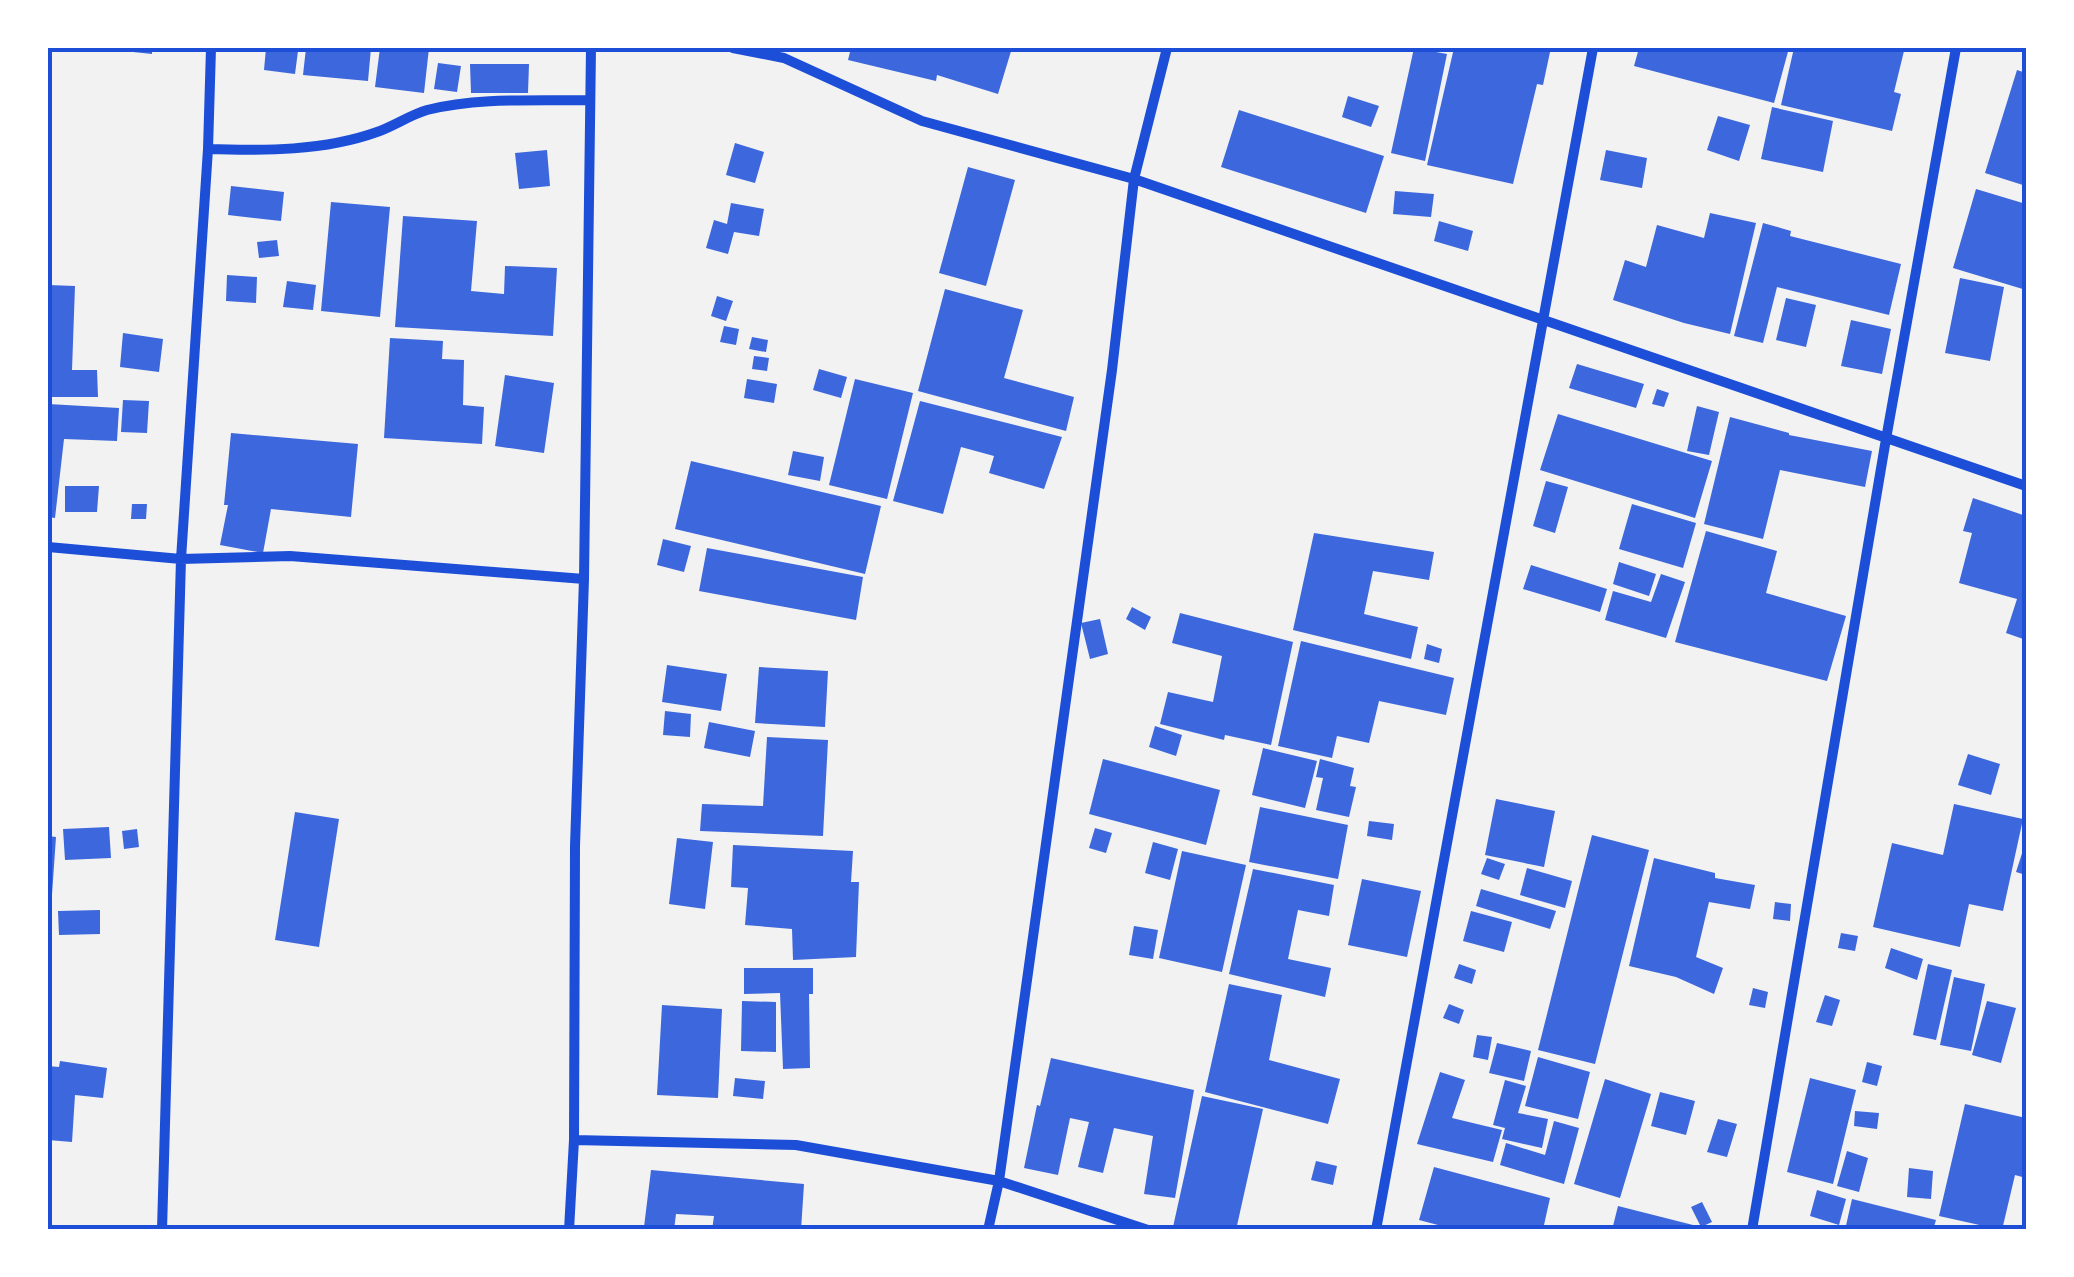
<svg xmlns="http://www.w3.org/2000/svg" width="2074" height="1277" viewBox="0 0 2074 1277" font-family="'Source Sans 3',sans-serif">
<style>
.building{fill:#3d67dc}
.lines{fill:none;stroke-linecap:round;stroke-linejoin:round}
.minor{stroke:#1d4ed8;stroke-width:10}
.neatline{fill:none;stroke:#1d4ed8;stroke-width:4}
</style>
<rect width="100%" height="100%" fill="#f2f2f2"/>
<!-- building -->
<path class="building" d="M114,48H152V54L114,50Z
M266,48L298,51L295,74L264,70Z
M306,48H371L368,81L303,75Z
M380,48H429L424,93L375,87Z
M851,48H1012L998,94L937,75L936,81L848,60Z
M1414,48L1447,54L1425,161L1391,153Z
M1454,48H1530L1550,52L1543,85L1537,84L1513,184L1427,165Z
M1639,48H1789L1774,103L1634,66Z
M1794,48H1890L1904,51L1894,92L1901,94L1892,131L1781,105Z
M438,63L461,66L457,92L434,89Z
M470,64H529L528,93H471Z
M2017,70L2026,73V186L1985,173Z
M1348,96L1379,106L1371,127L1342,117Z
M1772,107L1833,121L1823,172L1761,159Z
M1239,110L1384,156L1366,213L1221,167Z
M1718,116L1750,125L1739,161L1707,150Z
M735,143L764,152L755,183L726,175Z
M547,150L550,186L519,189L515,153Z
M1606,150L1647,158L1642,188L1600,180Z
M968,167L1015,180L986,286L939,273Z
M231,186L284,192L281,221L228,215Z
M1976,189L2026,204V290L1953,268Z
M1395,191L1434,194L1431,217L1393,214Z
M331,202L390,207L380,317L321,311Z
M731,203L764,209L759,236L734,232L728,254L706,248L714,220L727,224Z
M1710,213L1756,223L1730,334L1684,323L1613,300L1625,260L1646,267L1657,225L1704,238Z
M403,216L477,221L471,291L504,294L505,266L557,268L553,336L395,327Z
M1439,221L1473,231L1468,251L1434,241Z
M1763,223L1791,231L1790,236L1901,264L1889,315L1777,287L1763,343L1734,336Z
M277,240L279,256L259,258L257,242Z
M227,275L257,277L256,303L226,301Z
M1960,278L2004,287L1990,361L1945,353Z
M287,281L316,285L313,310L283,307Z
M48,285L75,286L72,370H97L98,397H48Z
M945,289L1023,310L1004,378L1074,397L1066,431L918,391Z
M717,296L733,301L726,321L711,316Z
M1786,298L1816,305L1806,347L1776,340Z
M1851,320L1891,329L1882,374L1841,366Z
M724,326L739,329L736,345L720,342Z
M123,333L163,339L159,372L120,367Z
M752,337L768,340L766,352L749,349Z
M390,338L443,341L442,359L464,360L463,405L484,407L482,444L384,438Z
M754,356L769,358L767,371L752,369Z
M1577,364L1644,384L1636,408L1569,388Z
M819,369L847,377L841,398L813,390Z
M505,375L554,383L544,453L495,446Z
M747,379L777,384L774,403L744,398Z
M855,379L913,393L887,499L829,485Z
M1657,389L1669,393L1664,407L1652,404Z
M123,400L149,401L147,433L121,432Z
M920,401L1062,437L1044,489L989,473L994,456L961,447L943,514L893,501Z
M48,404L119,408L117,441L64,439L55,518L48,517Z
M1697,406L1719,412L1709,455L1687,451Z
M1558,414L1712,461L1695,518L1540,470Z
M1730,417L1789,433V435L1872,451L1865,487L1780,470L1763,539L1704,524Z
M231,433L358,444L351,517L271,509L263,553L220,545L228,505H224Z
M793,451L824,457L820,481L788,475Z
M691,461L881,506L865,574L675,529Z
M1546,481L1568,487L1555,533L1533,526Z
M65,486H99L97,512H65Z
M1973,498L2026,516V640L2006,633L2017,599L1959,583L1972,533L1963,531Z
M132,504H147L146,519H131Z
M1632,504L1696,523L1683,568L1619,549Z
M1706,531L1777,551L1766,593L1846,616L1827,681L1675,642Z
M1314,533L1434,552L1429,580L1373,571L1364,614L1418,627L1411,659L1293,630Z
M663,539L691,546L684,572L657,565Z
M707,548L863,577L856,620L699,591Z
M1619,562L1656,574L1649,596L1613,584Z
M1531,565L1607,589L1600,612L1523,589Z
M1661,574L1685,582L1666,638L1605,620L1613,591L1651,602Z
M1132,607L1151,617L1145,630L1126,619Z
M1180,613L1293,642L1271,745L1225,735L1224,740L1160,724L1168,692L1213,702L1222,656L1172,643Z
M1100,619L1108,654L1090,659L1081,623Z
M1301,641L1454,678L1446,715L1379,701L1369,743L1337,736L1332,758L1278,746Z
M1427,644L1442,649L1439,663L1424,659Z
M667,665L727,674L721,711L662,702Z
M759,667L828,671L825,727L755,723Z
M665,711L691,714L690,737L663,735Z
M709,722L755,731L750,757L704,748Z
M1155,726L1182,735L1176,756L1149,747Z
M767,737L828,740L823,836L700,831L702,804L763,806Z
M1263,748L1317,761L1305,808L1252,795Z
M1968,754L2000,764L1991,795L1958,785Z
M1103,759L1220,790L1206,845L1089,814Z
M1320,759L1354,768L1350,786L1356,787L1349,817L1316,810L1323,778L1316,777Z
M1496,799L1555,811L1544,867L1485,855Z
M1954,804L2023,819L2003,911L1969,904L1960,947L1873,927L1892,843L1943,855Z
M1260,807L1348,825L1338,879L1249,862Z
M295,812L339,819L319,947L275,940Z
M1369,821L1394,824L1392,840L1367,836Z
M109,827L111,858L65,860L63,829Z
M1095,828L1112,833L1106,853L1089,848Z
M137,829L139,847L124,849L122,831Z
M1592,835L1649,850L1595,1064L1538,1050Z
M48,836L56,837L50,923H48Z
M677,838L713,842L705,909L669,904Z
M2026,841V875L2016,872Z
M1153,842L1178,849L1170,880L1145,873Z
M733,845L853,851L851,882H859L856,957L793,960L792,929L745,925L748,888L731,887Z
M1182,851L1246,865L1222,972L1159,958Z
M1487,858L1505,864L1499,880L1481,874Z
M1654,858L1715,873V878L1755,885L1750,909L1709,902L1696,957L1723,968L1714,994L1676,977L1629,966Z
M1527,868L1572,881L1565,908L1520,895Z
M1253,869L1334,885L1329,916L1298,910L1288,959L1331,968L1325,997L1229,974Z
M1362,879L1421,891L1407,957L1348,945Z
M1481,889L1556,911L1550,929L1476,906Z
M1775,902L1791,904L1790,921L1773,919Z
M100,910V934L59,935L58,911Z
M1471,911L1512,922L1504,952L1463,941Z
M1134,926L1158,930L1153,959L1129,955Z
M1841,933L1858,936L1855,951L1838,948Z
M1891,948L1923,959L1917,980L1885,968Z
M1459,964L1476,970L1472,984L1454,978Z
M1928,964L1952,970L1936,1040L1913,1035Z
M744,968H813V994H809L810,1068L783,1069L780,993L744,994Z
M1954,977L1985,984L1971,1051L1940,1045Z
M1229,984L1282,995L1269,1060L1340,1079L1328,1124L1205,1092Z
M1753,988L1768,992L1765,1008L1749,1005Z
M1825,995L1840,1000L1832,1026L1816,1022Z
M742,1001L776,1002V1052L741,1051Z
M1987,1001L2016,1008L2001,1063L1972,1055Z
M1449,1004L1464,1010L1459,1024L1443,1018Z
M662,1005L722,1009L718,1098L657,1095Z
M1477,1035L1492,1037L1488,1060L1473,1057Z
M1497,1043L1531,1051L1524,1081L1489,1073Z
M1538,1057L1590,1072L1578,1119L1525,1106Z
M1051,1058L1194,1090L1175,1198L1144,1194L1153,1136L1114,1128L1103,1173L1078,1167L1089,1122L1070,1118L1058,1175L1024,1168L1037,1105L1040,1106Z
M60,1061L107,1068L103,1098L75,1095L72,1142L48,1140V1066L59,1067Z
M1867,1062L1882,1066L1877,1086L1862,1082Z
M1440,1072L1465,1080L1452,1118L1502,1130L1493,1162L1417,1144Z
M735,1078L765,1081L763,1099L733,1096Z
M1810,1078L1856,1090L1833,1184L1787,1172Z
M1605,1079L1651,1094L1620,1198L1574,1184Z
M1505,1080L1526,1086L1518,1113L1548,1119L1542,1148L1502,1139L1505,1128L1493,1125Z
M1660,1092L1695,1101L1686,1135L1651,1126Z
M1202,1096L1263,1109L1236,1230L1173,1227Z
M1965,1104L2026,1118V1178L2015,1175L2002,1230L1939,1216Z
M1855,1111L1879,1113L1877,1129L1854,1126Z
M1718,1119L1737,1124L1727,1157L1707,1152Z
M1554,1121L1579,1128L1564,1184L1500,1165L1506,1143L1545,1155Z
M1847,1151L1868,1158L1859,1192L1837,1186Z
M1316,1161L1337,1166L1333,1185L1311,1180Z
M1434,1167L1550,1198L1544,1225L1557,1230H1457L1419,1220Z
M1909,1168L1933,1171L1931,1199L1907,1197Z
M651,1170L804,1184L801,1230H712L714,1216L676,1214L674,1230L644,1227Z
M1817,1190L1846,1199L1839,1225L1810,1216Z
M1852,1199L1936,1220L1933,1230H1845Z
M1702,1202L1712,1222L1701,1227L1691,1207Z
M1618,1206L1693,1225L1692,1230H1612Z"/>
<g class="lines">
<!-- minor -->
<path class="minor" d="M733,48L784,58L922,121L1134,179L2026,486
M208,149C264,151 324,151 377,132C394,126 410,115 427,110C479,97 537,101 590,100
M48,547L181,559L290,556L584,579
M574,1140L796,1145L999,1181L1148,1230
M162,1230L181,559L208,149L211,48
M569,1230L574,1140L575,846L584,579L591,48
M988,1230L999,1181L1112,370L1134,179L1167,48
M1376,1230L1593,48
M1752,1230L1886,439L1956,48"/>
</g>
<!-- border -->
<rect width="2074" height="1277" fill="none" stroke="#ffffff" stroke-width="100"/>
<rect x="50" y="50" width="1974" height="1177" class="neatline"/>
</svg>
